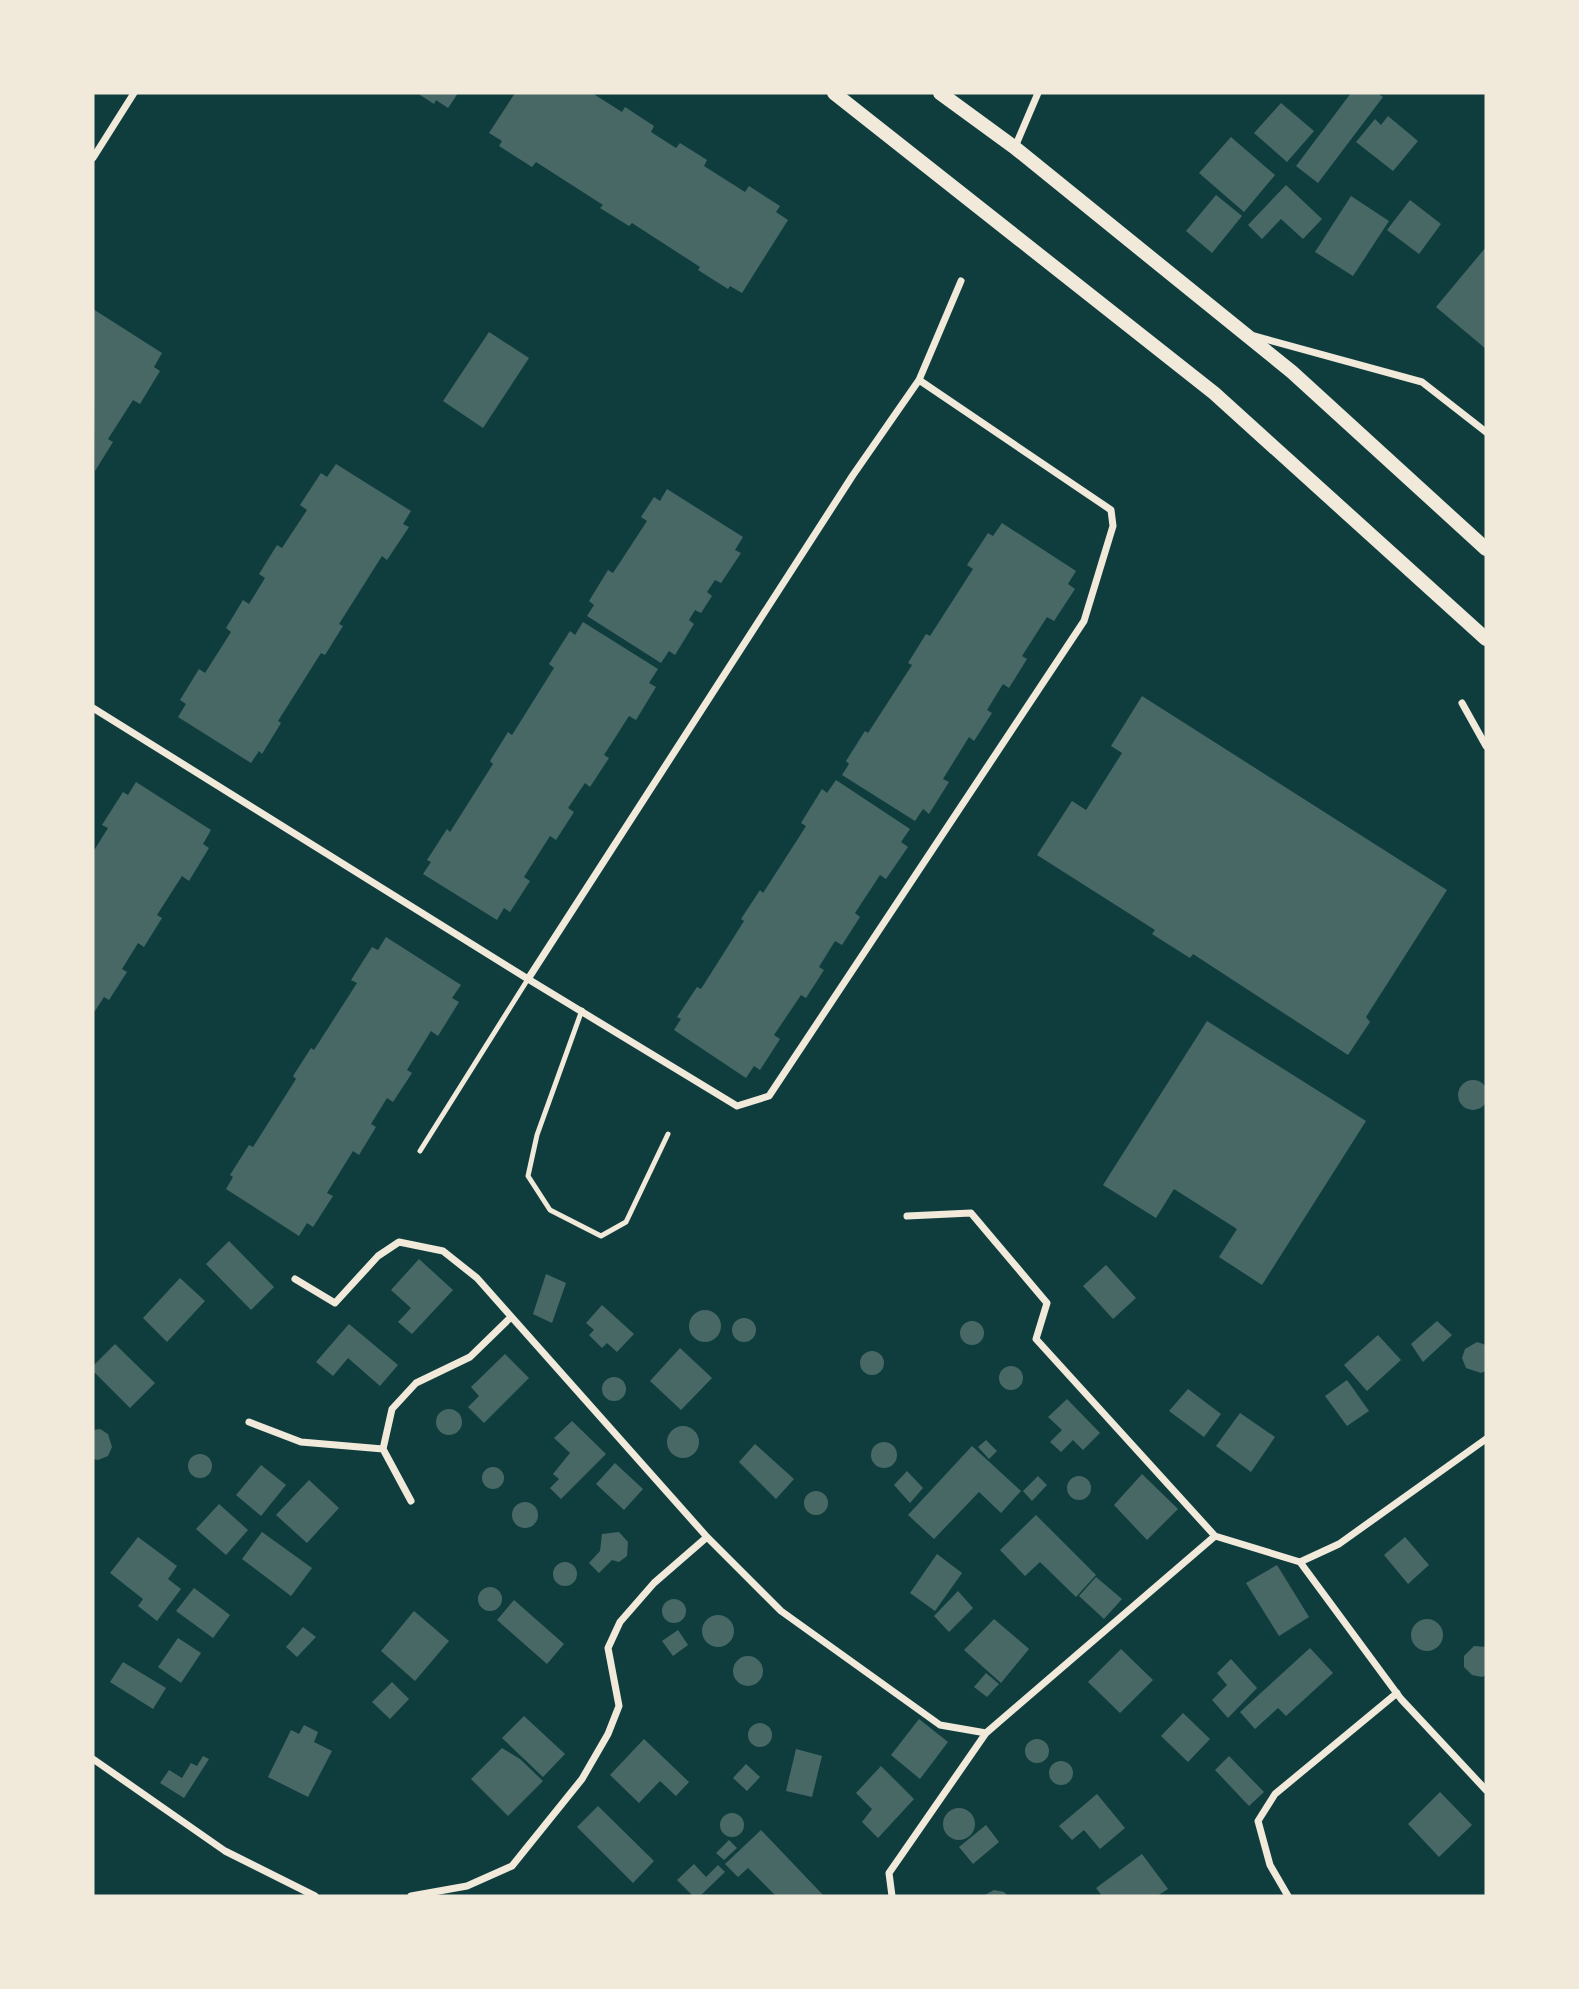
<svg xmlns="http://www.w3.org/2000/svg" width="1579" height="1989" viewBox="0 0 1579 1989" font-family="Montserrat,sans-serif">
<style>
.building{fill:#486865}
.lines{fill:none;stroke-linecap:round;stroke-linejoin:round}
.service{stroke:#f1e9da;stroke-width:5}
.minor{stroke:#f1e9da;stroke-width:7}
.secondary{stroke:#f1e9da;stroke-width:14}
</style>
<rect width="100%" height="100%" fill="#0f3d3e"/>
<!-- building -->
<path class="building" d="M417,93H458L448,108L436,100L434,104Z
M515,93H592L622,112L625,107L654,126L651,132L676,148L680,143L707,160L704,166L745,192L749,186L780,206L776,212L788,220L742,293L730,286L728,289L698,270L700,267L632,223L629,226L600,208L603,205L536,162L532,167L499,146L502,141L489,133Z
M1351,93H1377L1383,97L1318,183L1296,166Z
M1281,103L1314,131L1287,162L1254,133Z
M1388,116L1418,141L1393,171L1356,142L1375,119L1381,125Z
M1231,137L1275,175L1244,212L1199,173Z
M1286,185L1322,219L1303,239L1281,219L1262,239L1248,225Z
M1216,195L1242,216L1212,253L1186,231Z
M1351,196L1389,221L1353,276L1315,252Z
M1410,200L1441,224L1419,254L1387,230Z
M1486,247V349L1436,307Z
M93,309L162,353L154,367L160,371L140,404L133,400L108,439L113,442L95,471Z
M489,332L529,358L483,428L443,401Z
M336,464L411,511L403,524L409,527L387,560L382,556L339,624L343,626L325,655L321,653L278,721L281,723L262,754L259,751L251,763L178,717L186,704L180,700L199,669L205,673L231,632L226,628L243,600L249,604L265,578L259,574L277,545L282,548L307,510L300,505L321,473L327,477Z
M667,489L743,537L735,550L741,553L721,583L715,580L707,592L712,596L701,613L695,610L689,620L694,624L675,655L669,651L661,663L587,616L594,605L589,601L608,570L613,573L647,521L641,517L654,497L660,501Z
M1002,523L1076,571L1068,584L1075,589L1054,621L1047,617L1022,656L1027,659L1009,688L1003,684L987,710L992,713L974,741L969,737L943,779L949,782L929,814L923,809L915,821L842,775L849,764L846,761L865,731L868,733L912,665L908,663L926,634L930,636L973,569L967,565L988,533L993,536Z
M583,622L658,669L649,683L656,687L636,720L629,716L604,755L609,758L590,787L585,783L568,808L574,812L556,840L550,836L524,877L530,881L510,912L504,908L497,920L423,874L431,862L427,860L447,829L450,832L493,764L490,761L508,732L512,735L554,668L549,664L570,631L575,635Z
M1142,696L1447,890L1366,1017L1370,1022L1348,1055L1193,954L1190,958L1152,934L1155,930L1037,855L1072,801L1086,810L1122,753L1111,746Z
M836,780L910,829L901,842L908,847L886,879L880,875L855,913L860,917L842,945L835,941L819,967L824,970L806,998L801,995L774,1035L780,1039L760,1070L754,1066L746,1078L674,1030L681,1019L677,1017L697,987L701,989L744,921L741,919L760,890L763,893L801,834L806,826L801,823L822,789L827,793Z
M136,782L211,830L203,844L209,848L189,881L182,876L157,915L162,918L144,947L138,943L122,969L127,972L109,1000L104,997L93,1014V852L108,828L102,825L123,792L128,795Z
M386,937L461,985L452,998L459,1002L438,1036L431,1031L407,1070L412,1073L393,1102L387,1098L371,1124L376,1127L359,1155L353,1151L327,1193L333,1196L313,1227L307,1223L299,1236L226,1189L233,1177L230,1175L249,1145L253,1147L296,1079L293,1076L311,1048L314,1050L357,983L351,980L372,947L378,950Z
M1207,1021L1366,1121L1262,1285L1219,1257L1237,1229L1174,1189L1156,1218L1103,1185Z
M1458 1095a15 15 0 1 1 30 0a15 15 0 1 1-30 0Z
M229,1241L274,1287L251,1310L206,1264Z
M419,1259L453,1290L412,1334L398,1322L411,1308L391,1290Z
M1106,1265L1136,1298L1113,1319L1083,1286Z
M546,1274L566,1283L552,1323L533,1314Z
M180,1278L205,1301L167,1342L143,1318Z
M602,1305L634,1334L617,1352L607,1343L602,1348L589,1335L594,1330L586,1323Z
M689 1326a16 16 0 1 1 32 0a16 16 0 1 1-32 0Z
M732 1330a12 12 0 1 1 24 0a12 12 0 1 1-24 0Z
M960 1333a12 12 0 1 1 24 0a12 12 0 1 1-24 0Z
M1437,1321L1452,1335L1423,1362L1411,1344Z
M349,1324L398,1365L380,1386L348,1358L333,1376L316,1362Z
M1378,1335L1401,1360L1367,1391L1344,1365Z
M1477,1342L1486,1345V1371L1481,1373L1466,1368L1462,1358L1465,1349Z
M115,1344L155,1383L130,1408L93,1371V1366Z
M680,1348L712,1378L681,1410L650,1381Z
M860 1363a12 12 0 1 1 24 0a12 12 0 1 1-24 0Z
M505,1354L529,1378L484,1423L468,1407L479,1396L471,1387Z
M999 1378a12 12 0 1 1 24 0a12 12 0 1 1-24 0Z
M602 1389a12 12 0 1 1 24 0a12 12 0 1 1-24 0Z
M1347,1380L1369,1411L1347,1426L1325,1396Z
M1188,1389L1221,1414L1204,1437L1169,1411Z
M1067,1399L1100,1433L1083,1450L1073,1440L1061,1452L1050,1442L1062,1430L1048,1417Z
M436 1422a13 13 0 1 1 26 0a13 13 0 1 1-26 0Z
M1240,1413L1275,1437L1251,1472L1216,1446Z
M572,1421L606,1454L561,1499L550,1488L559,1479L553,1474L570,1453L554,1438Z
M667 1442a16 16 0 1 1 32 0a16 16 0 1 1-32 0Z
M100,1429L108,1434L112,1447L108,1456L98,1460L93,1459V1430Z
M986,1440L997,1451L989,1459L978,1447Z
M871 1455a13 13 0 1 1 26 0a13 13 0 1 1-26 0Z
M755,1444L794,1479L776,1499L739,1462Z
M972,1446L1021,1491L1001,1513L979,1492L934,1539L908,1515Z
M188 1466a12 12 0 1 1 24 0a12 12 0 1 1-24 0Z
M615,1463L643,1489L624,1510L596,1484Z
M261,1465L286,1485L261,1516L236,1495Z
M482 1478a11 11 0 1 1 22 0a11 11 0 1 1-22 0Z
M907,1471L923,1488L910,1503L894,1485Z
M1142,1474L1178,1509L1147,1540L1114,1505Z
M1067 1488a12 12 0 1 1 24 0a12 12 0 1 1-24 0Z
M1038,1476L1047,1485L1032,1501L1023,1491Z
M309,1480L339,1508L307,1543L276,1515Z
M804 1503a12 12 0 1 1 24 0a12 12 0 1 1-24 0Z
M512 1515a13 13 0 1 1 26 0a13 13 0 1 1-26 0Z
M219,1504L248,1530L226,1555L196,1529Z
M1036,1515L1096,1575L1076,1597L1040,1562L1025,1576L1000,1550Z
M262,1532L312,1568L291,1596L242,1559Z
M619,1532L628,1542L627,1556L619,1562L612,1560L599,1573L589,1563L600,1551L602,1534Z
M138,1537L177,1566L168,1579L181,1589L157,1621L138,1606L143,1599L110,1573Z
M1405,1537L1429,1565L1408,1584L1384,1555Z
M937,1554L962,1573L935,1611L910,1593Z
M553 1574a12 12 0 1 1 24 0a12 12 0 1 1-24 0Z
M1277,1565L1309,1617L1279,1636L1246,1583Z
M1096,1577L1122,1599L1104,1619L1079,1596Z
M478 1599a12 12 0 1 1 24 0a12 12 0 1 1-24 0Z
M194,1588L230,1615L213,1638L176,1611Z
M958,1591L973,1608L949,1632L934,1616Z
M662 1611a12 12 0 1 1 24 0a12 12 0 1 1-24 0Z
M514,1600L564,1644L547,1664L497,1620Z
M414,1611L449,1641L415,1681L381,1651Z
M702 1631a16 16 0 1 1 32 0a16 16 0 1 1-32 0Z
M994,1619L1029,1649L1001,1683L964,1650Z
M1411 1635a16 16 0 1 1 32 0a16 16 0 1 1-32 0Z
M303,1627L316,1637L297,1657L286,1647Z
M678,1630L688,1645L673,1656L662,1641Z
M178,1638L201,1653L181,1683L158,1667Z
M1474,1646L1486,1647V1675L1482,1677L1472,1675L1464,1667V1656Z
M1310,1648L1333,1673L1286,1716L1278,1708L1255,1729L1240,1712Z
M1121,1649L1153,1680L1120,1713L1088,1682Z
M733 1671a15 15 0 1 1 30 0a15 15 0 1 1-30 0Z
M1231,1659L1257,1688L1228,1718L1212,1700L1227,1685L1217,1673Z
M123,1662L166,1688L153,1709L110,1682Z
M986,1673L999,1684L987,1697L974,1687Z
M392,1682L409,1699L390,1719L372,1702Z
M1183,1713L1210,1739L1188,1762L1161,1736Z
M524,1716L565,1754L543,1777L502,1738Z
M919,1719L948,1742L920,1779L891,1755Z
M748 1735a12 12 0 1 1 24 0a12 12 0 1 1-24 0Z
M304,1725L318,1732L314,1742L332,1751L308,1797L268,1777L291,1730L299,1734Z
M1025 1751a12 12 0 1 1 24 0a12 12 0 1 1-24 0Z
M644,1739L689,1782L676,1796L660,1781L639,1803L610,1775Z
M502,1748L520,1759L543,1781L508,1816L471,1779Z
M796,1749L822,1756L812,1797L786,1791Z
M203,1756L209,1759L184,1798L160,1783L169,1770L182,1778L191,1763L197,1766Z
M1229,1756L1264,1792L1249,1806L1215,1770Z
M1049 1773a12 12 0 1 1 24 0a12 12 0 1 1-24 0Z
M746,1764L760,1777L747,1791L733,1778Z
M881,1766L914,1799L878,1838L862,1822L872,1809L856,1793Z
M1440,1792L1472,1825L1439,1857L1408,1824Z
M1097,1794L1125,1828L1100,1849L1084,1830L1072,1840L1059,1826Z
M598,1806L654,1861L633,1883L577,1827Z
M943 1824a16 16 0 1 1 32 0a16 16 0 1 1-32 0Z
M720 1825a12 12 0 1 1 24 0a12 12 0 1 1-24 0Z
M986,1825L999,1842L973,1864L959,1847Z
M761,1830L824,1896H776L748,1868L738,1877L725,1864Z
M729,1840L737,1848L724,1860L716,1853Z
M1142,1854L1168,1889L1157,1896H1102L1096,1888Z
M694,1864L706,1877L718,1865L725,1872L700,1896H693L677,1880Z
M994,1890L1004,1892L1008,1896H983Z"/>
<g class="lines">
<!-- service -->
<path class="service" d="M582,1010L537,1135L528,1176L550,1210L601,1236L626,1222L668,1134
M420,1151L528,979"/>
<!-- minor -->
<path class="minor" d="M1015,147L1038,93
M93,158L134,93
M1254,336L1422,382L1486,432
M919,380L1111,510L1113,526L1084,621L769,1096L737,1106L528,979L853,475L919,380L961,281
M1462,703L1486,746
M93,708L528,979
M907,1216L971,1213L1047,1303L1036,1339L1215,1536
M295,1279L335,1303L378,1256L399,1242L443,1251L477,1278L707,1537L781,1611L940,1725L986,1733
M249,1422L301,1442L383,1449
M411,1501L383,1449L392,1409L416,1383L470,1357L510,1318
M1300,1562L1401,1699L1486,1790
M93,1759L225,1851L315,1896
M411,1896L467,1886L512,1866L582,1779L608,1734L619,1706L608,1648L620,1622L654,1583L707,1537
M892,1896L889,1873L986,1733L1215,1536L1300,1562L1339,1544L1486,1439
M1288,1896L1270,1865L1258,1821L1275,1794L1397,1693"/>
<!-- secondary -->
<path class="secondary" d="M834,93L1214,393L1486,639
M940,93L1014,147L1292,372L1486,549"/>
</g>
<!-- border -->
<rect width="1579" height="1989" fill="none" stroke="#f1e9da" stroke-width="189"/>
</svg>
